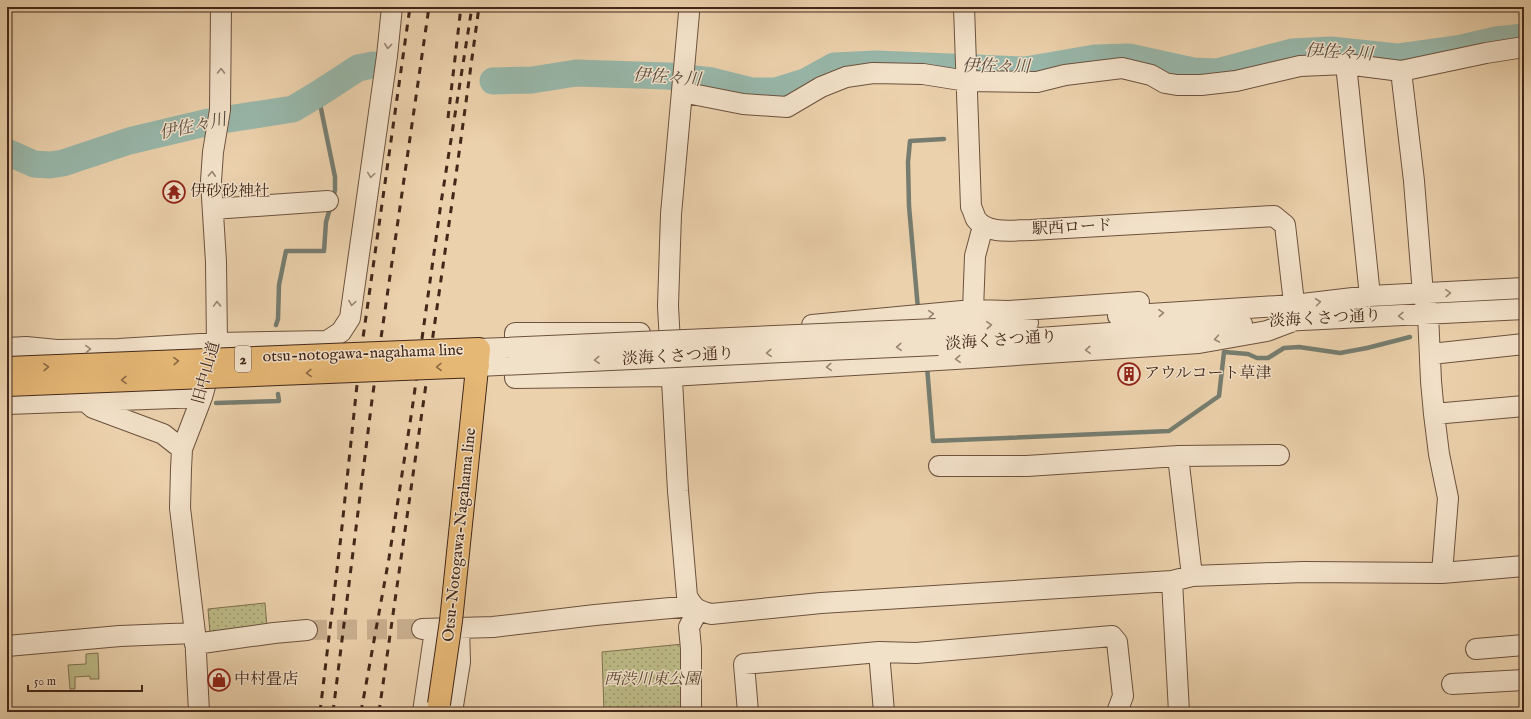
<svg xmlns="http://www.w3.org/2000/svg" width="1531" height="719" viewBox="0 0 1531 719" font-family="'IM FELL English','Noto Serif JP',serif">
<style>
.grass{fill:url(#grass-dots);stroke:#7f7050}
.garden{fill:#bcba86;stroke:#7f7050}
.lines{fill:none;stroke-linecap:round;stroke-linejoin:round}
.stream{stroke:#767d70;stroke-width:4.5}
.river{stroke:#98b7aa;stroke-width:27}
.minor-tunnel{stroke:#c9af8f;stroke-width:20;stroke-dasharray:20 10;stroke-linecap:butt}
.minor-casing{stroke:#6c523e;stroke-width:22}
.minor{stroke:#f2e1c9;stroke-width:20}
.rail{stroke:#42271a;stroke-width:3;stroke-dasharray:7 7;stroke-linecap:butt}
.minor-bridge-casing{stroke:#6c523e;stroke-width:22;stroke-linecap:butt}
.major-bridge-casing{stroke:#42271a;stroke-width:24;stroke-linecap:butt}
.minor-bridge{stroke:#f2e1c9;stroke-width:20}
.major-bridge{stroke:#e6b876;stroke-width:22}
.oneway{stroke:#9a8472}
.oneway2{stroke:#8c6843}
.labels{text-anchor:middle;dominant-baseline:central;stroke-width:3;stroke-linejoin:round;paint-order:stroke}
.shield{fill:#f2e1c9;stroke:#775f4e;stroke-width:1}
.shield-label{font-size:15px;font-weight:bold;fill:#42271a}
.poi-label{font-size:16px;fill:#42271a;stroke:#f2e1c9;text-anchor:start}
.street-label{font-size:16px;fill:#42271a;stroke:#f2e1c9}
.park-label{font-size:16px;font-style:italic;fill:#5a4430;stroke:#f2e1c9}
.water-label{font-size:17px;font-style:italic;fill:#584b3e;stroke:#f2e1c9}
</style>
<defs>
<pattern id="grass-dots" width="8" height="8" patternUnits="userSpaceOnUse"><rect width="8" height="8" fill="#bcba86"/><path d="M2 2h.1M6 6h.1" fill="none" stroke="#9a976d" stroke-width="1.8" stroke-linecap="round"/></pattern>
</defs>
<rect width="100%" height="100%" fill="#ebd1ac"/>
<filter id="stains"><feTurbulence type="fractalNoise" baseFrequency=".005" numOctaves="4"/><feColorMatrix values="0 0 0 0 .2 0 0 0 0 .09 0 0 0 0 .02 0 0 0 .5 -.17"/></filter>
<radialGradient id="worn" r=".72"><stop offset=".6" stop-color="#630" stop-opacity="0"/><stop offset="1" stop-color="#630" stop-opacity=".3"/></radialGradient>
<!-- grass -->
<path class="grass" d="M265,603L267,627L210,633L208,609Z
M683,644V712H604L602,652Z"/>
<!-- garden -->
<path class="garden" d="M98,653L99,679H90V676L75,677V689H70L68,665L86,664V654Z"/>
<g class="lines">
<!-- stream -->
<path class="stream" d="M918,309L909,206L908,162L910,141L944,139
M276,325L278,319L279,285L286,251H324L326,222L333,198L335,190V177L318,94
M927,366L933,441L1169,431L1219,396L1224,352L1248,354L1257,358H1268L1284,348L1299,347L1340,353L1367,348L1410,337
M216,403L279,401L278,394"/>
<!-- river -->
<path class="river" d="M493,81L532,80L576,73L668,76L712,81L752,91H776L805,82L834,66L876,64L1025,70L1095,58L1129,57L1193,71L1217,72L1292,52L1331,50L1397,57L1462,48L1496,40L1524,37
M7,152L34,164L50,165L63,163L129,141L209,122L293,109L318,94L358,68L373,65"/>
<!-- minor-tunnel -->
<path class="minor-tunnel" d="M307,630L422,629"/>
<!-- minor casing -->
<g class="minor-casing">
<path id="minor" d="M689,7V13L671,214L668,306L678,491L687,596C694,609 697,610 711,614L821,603L1172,581L1192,576L1303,572L1442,573L1524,566
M1346,64L1370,296
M1401,71L1414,181L1423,294L1428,314L1431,381L1434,414L1439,454L1448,498L1442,573
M682,92L743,104L787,107L821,87L846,77L873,73L923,74L967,81L1037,82L1065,75L1122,68L1151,75L1165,83L1177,85H1201L1236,81L1300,66L1346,64L1401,71L1486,53L1524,47
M213,209L328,201
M973,310L975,256L983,226
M1118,316L1294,305L1370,296L1524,288
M1282,321L1524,309
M812,325L973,310L1009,311L1139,302
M936,329L1028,323
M640,333H515V378L671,376L972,358L1199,343L1267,331L1296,320L1285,225L1274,216L1031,230C1014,230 987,235 976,219C974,215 973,210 971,207L964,7
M938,345L1242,324
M7,348L26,347L57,350L119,349L217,343L327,341L341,332L350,318L387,56L392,7
M1431,354L1524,344
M86,402L93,408L163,434L182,449
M7,404L202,397
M1434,414L1524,406
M1178,456L1192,576
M939,466H1027L1178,456L1279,455
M1172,581L1179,712
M422,629L493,627L595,615L692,606
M195,644L274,633L307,630
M7,646L120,636L195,633
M1476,649L1524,645
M879,652L884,712
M1452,684L1524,680
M199,712L195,633L180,508L181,469L182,449L202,397L217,343L216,262L211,181L213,152L220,110L221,7
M423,712L435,630
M452,712L460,662L459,628
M691,712V649L689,627L698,610
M748,712L744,664L879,652L916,653L1112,636L1117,642L1123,696L1117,712"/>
</g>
<!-- minor -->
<use href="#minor" class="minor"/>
<!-- rail -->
<path class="rail" d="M448,118L461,7
M320,712L341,536L359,366L410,7
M333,712L372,400L429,7
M361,712L389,558L412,410L441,203L472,7
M379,712L456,175L479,7"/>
<!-- minor-bridge casing -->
<g class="minor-bridge-casing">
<path id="minor-bridge" d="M479,349L936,329
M478,366L938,345"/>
</g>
<!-- major-bridge casing -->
<g class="major-bridge-casing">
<path id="major-bridge" d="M7,368L479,349L451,621L439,704
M7,385L478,366"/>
</g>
<!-- minor-bridge -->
<use href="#minor-bridge" class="minor-bridge"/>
<!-- major-bridge -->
<use href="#major-bridge" class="major-bridge"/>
</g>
<!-- one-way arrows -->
<defs><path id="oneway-chevron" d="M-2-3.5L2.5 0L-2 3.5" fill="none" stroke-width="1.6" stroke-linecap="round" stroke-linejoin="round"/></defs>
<g class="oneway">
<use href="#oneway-chevron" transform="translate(388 46) rotate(96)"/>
<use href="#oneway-chevron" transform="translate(221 71) rotate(-89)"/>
<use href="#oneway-chevron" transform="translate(212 174) rotate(-87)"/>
<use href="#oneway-chevron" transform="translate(371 175) rotate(98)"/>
<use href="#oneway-chevron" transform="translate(1448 293) rotate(-3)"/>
<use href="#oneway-chevron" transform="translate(1318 302) rotate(-7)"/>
<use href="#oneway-chevron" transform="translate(352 303) rotate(99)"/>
<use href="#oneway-chevron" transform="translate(217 304) rotate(-92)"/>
<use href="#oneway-chevron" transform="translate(1161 313) rotate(-3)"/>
<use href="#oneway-chevron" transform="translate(931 314) rotate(-5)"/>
<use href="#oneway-chevron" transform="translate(1401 316) rotate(178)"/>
<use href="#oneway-chevron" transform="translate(989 325) rotate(-4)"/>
<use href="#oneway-chevron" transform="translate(1217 339) rotate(170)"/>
<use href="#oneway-chevron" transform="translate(899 347) rotate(177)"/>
<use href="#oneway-chevron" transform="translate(88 349) rotate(-2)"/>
<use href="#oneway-chevron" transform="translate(1088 350) rotate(176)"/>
<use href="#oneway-chevron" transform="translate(769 353) rotate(177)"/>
<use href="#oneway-chevron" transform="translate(958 359) rotate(177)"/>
<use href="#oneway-chevron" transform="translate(597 360) rotate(177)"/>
<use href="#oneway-chevron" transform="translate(829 367) rotate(177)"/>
</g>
<g class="oneway2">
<use href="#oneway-chevron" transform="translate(176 361) rotate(-2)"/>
<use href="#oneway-chevron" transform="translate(46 367) rotate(-2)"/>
<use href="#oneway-chevron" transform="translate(439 367) rotate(178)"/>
<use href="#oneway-chevron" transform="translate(309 373) rotate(178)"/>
<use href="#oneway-chevron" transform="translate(124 380) rotate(178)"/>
</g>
<!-- icons -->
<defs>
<g id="temple-ring" transform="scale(1.15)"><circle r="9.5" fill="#f2e1c9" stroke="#8f2418" stroke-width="1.5"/><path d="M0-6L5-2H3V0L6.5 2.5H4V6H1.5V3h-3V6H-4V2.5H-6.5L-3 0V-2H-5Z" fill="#8f2418"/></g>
<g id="building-ring" transform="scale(1.15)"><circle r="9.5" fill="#f2e1c9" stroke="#8f2418" stroke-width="1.5"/><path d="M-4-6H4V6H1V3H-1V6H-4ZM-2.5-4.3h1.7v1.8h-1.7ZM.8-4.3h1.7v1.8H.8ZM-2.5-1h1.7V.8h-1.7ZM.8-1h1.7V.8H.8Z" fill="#8f2418"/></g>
<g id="shop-ring" transform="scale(1.15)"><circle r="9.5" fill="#f2e1c9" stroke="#8f2418" stroke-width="1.5"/><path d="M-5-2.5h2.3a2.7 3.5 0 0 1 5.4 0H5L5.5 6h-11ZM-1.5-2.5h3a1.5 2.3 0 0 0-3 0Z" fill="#8f2418"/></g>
</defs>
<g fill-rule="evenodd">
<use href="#temple-ring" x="174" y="192"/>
<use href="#building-ring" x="1129" y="374"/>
<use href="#shop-ring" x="219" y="680"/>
</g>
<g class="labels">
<!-- shield labels -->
<rect class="shield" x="235" y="346" width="16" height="26" rx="3"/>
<g class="shield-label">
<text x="243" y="359">2</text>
</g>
<!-- poi labels -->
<g class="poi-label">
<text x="190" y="192">伊砂砂神社</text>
<text x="1144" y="374">アウルコート草津</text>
<text x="234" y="680">中村畳店</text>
</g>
<!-- street labels -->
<g class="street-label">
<text transform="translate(1072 228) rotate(-3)">駅西ロード</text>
<text transform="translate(1325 319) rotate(-3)">淡海くさつ通り</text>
<text transform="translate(1001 341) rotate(-4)">淡海くさつ通り</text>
<text transform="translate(363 354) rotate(-2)">otsu-notogawa-nagahama line</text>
<text transform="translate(678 357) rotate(-3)">淡海くさつ通り</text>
<text transform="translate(207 373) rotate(-75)">旧中山道</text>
<text transform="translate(460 535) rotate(-84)">Otsu-Notogawa-Nagahama line</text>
</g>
<!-- park labels -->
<g class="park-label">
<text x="652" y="680">西渋川東公園</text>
</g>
<!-- water labels -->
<g class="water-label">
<text transform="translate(1339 53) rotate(3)">伊佐々川</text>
<text transform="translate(996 67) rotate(1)">伊佐々川</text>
<text transform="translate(667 78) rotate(4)">伊佐々川</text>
<text transform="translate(193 127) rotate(-12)">伊佐々川</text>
</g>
</g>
<!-- margin -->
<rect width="1531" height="719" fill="none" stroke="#ebd1ac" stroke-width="24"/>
<rect x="8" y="8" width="1515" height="703" fill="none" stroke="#42271a" stroke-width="2"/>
<rect x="12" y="12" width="1507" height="695" fill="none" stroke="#42271a"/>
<!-- scale -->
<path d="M28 685v6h114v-6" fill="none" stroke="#42271a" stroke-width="2"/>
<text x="34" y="685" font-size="12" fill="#42271a" stroke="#f2e1c9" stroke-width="3" paint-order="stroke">50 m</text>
<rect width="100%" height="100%" filter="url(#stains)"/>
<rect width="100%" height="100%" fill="url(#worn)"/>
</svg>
